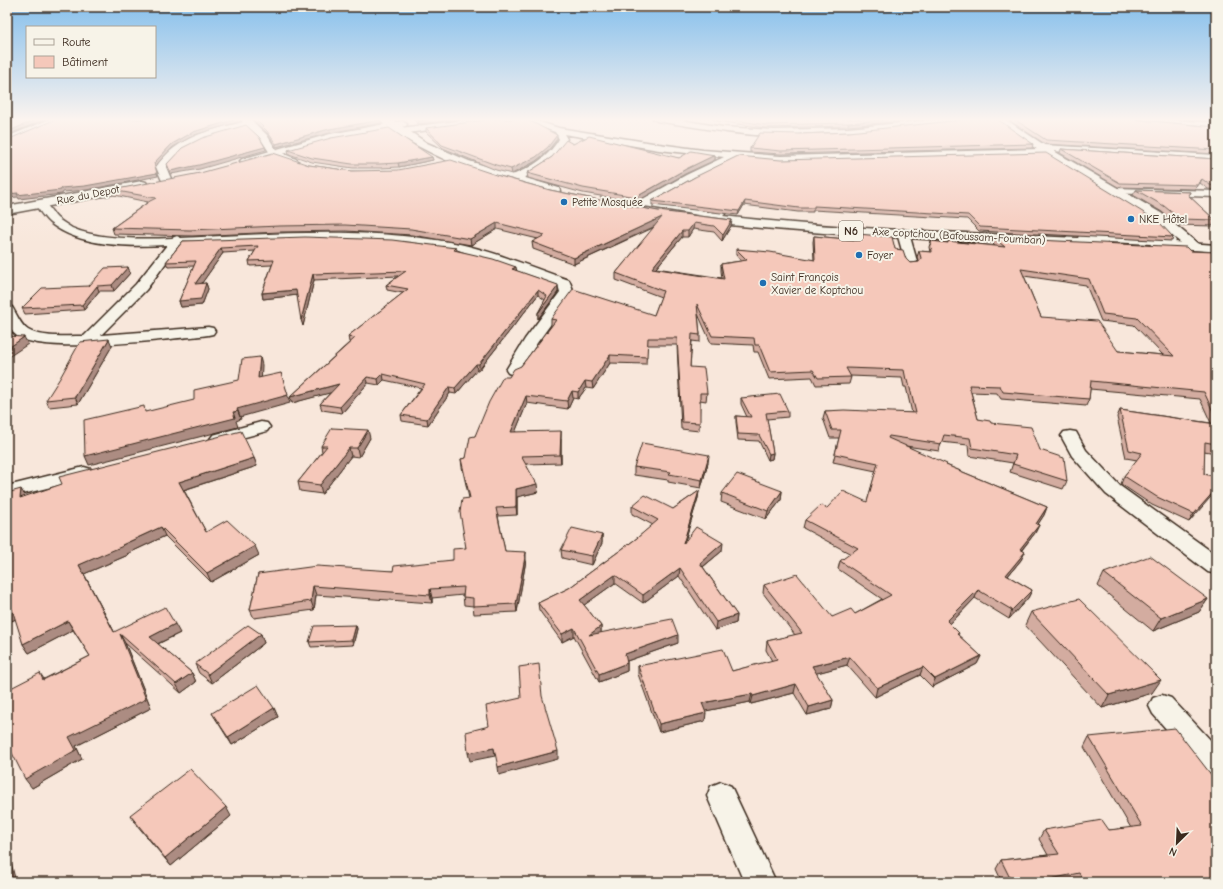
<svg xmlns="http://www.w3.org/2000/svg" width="1223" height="889" viewBox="0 0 1223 889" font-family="'Comic Neue',sans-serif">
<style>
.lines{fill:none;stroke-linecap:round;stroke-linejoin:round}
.minor-casing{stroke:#3b2a1e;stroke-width:3}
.tertiary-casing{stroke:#3b2a1e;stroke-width:3}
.trunk-casing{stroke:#3b2a1e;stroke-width:3}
.minor{fill:#f7f3e8;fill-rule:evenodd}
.tertiary{fill:#f7f3e8;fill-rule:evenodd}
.trunk{fill:#f7f3e8;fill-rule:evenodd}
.wall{fill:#d3aca0;stroke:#3b2a1e;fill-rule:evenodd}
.shaded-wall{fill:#ac8c82;stroke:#3b2a1e}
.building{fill:#f5c8ba;stroke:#3b2a1e;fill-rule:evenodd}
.poi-dot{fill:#1f6fb2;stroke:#f7f3e8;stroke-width:1.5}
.labels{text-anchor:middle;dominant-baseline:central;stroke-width:4;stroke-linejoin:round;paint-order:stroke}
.far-street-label{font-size:11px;fill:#3b2a1e;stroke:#f7f3e8}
.far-poi-label{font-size:11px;fill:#3b2a1e;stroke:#f7f3e8;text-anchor:start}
.shield{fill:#f7f3e8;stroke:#73665b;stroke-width:1}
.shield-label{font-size:12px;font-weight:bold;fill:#3b2a1e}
</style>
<rect width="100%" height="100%" fill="#f8e7db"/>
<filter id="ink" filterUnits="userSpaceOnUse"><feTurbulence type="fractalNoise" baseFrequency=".025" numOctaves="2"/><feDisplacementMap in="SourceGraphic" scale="8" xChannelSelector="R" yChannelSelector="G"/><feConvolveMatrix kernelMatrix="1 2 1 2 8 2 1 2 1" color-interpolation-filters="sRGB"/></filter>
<g filter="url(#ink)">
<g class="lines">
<!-- minor casing -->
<g class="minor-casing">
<path id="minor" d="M50,119H61L7,143V137Z
M241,119H250L267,135L277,151L296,159L298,161L296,163H290L271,155L261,139L247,126C217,134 185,140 166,167L172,181L167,184L163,183L156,167C178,136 208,131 243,122Z
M474,119H499L495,121L400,134L396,131L400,128Z
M517,119H530L559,128L659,144L703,150L781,156L1039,149L1040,146L1043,145L1216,155V161L1052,151L1051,154L1048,155L781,162L737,158L694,179L637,211L632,208L639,201L686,175L724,157L659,150L564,134L567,139C556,161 535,176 511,182L506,179L507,177C529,169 547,159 559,139L555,132Z
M653,119H675L723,127L775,130L848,128L942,119H973L969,121C905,128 840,137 775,136C735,135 696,127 657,121Z
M1125,119H1162L1216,123V129L1129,121Z
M1115,188L1216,191V197L1111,193L1110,191L1111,189Z
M40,201C48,203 51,212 57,218C61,221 67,225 72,228C99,240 143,239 172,238L177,236L181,238C269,234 358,227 444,241C487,248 528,266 569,280L574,292L537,343L520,373L514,375L508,373L506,370L525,339L560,292L558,285L475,256L445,249L393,243L306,240L179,245L146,290L101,335L208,327L213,328L215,331L213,334C200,337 185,337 171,339C140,342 41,353 17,336C7,329 7,316 7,306L12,307C16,313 21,326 28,330C41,338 69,336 84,336L136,284L167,245C130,247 80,247 50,223C44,218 39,210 35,204Z
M903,229L907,231L909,233L918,265L916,268H908L906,265L897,233L899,231Z
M261,422L267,423L270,427L267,431L219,444L213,443L210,439L213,435Z
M1070,431L1076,432L1086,450L1120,486L1216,555V574L1208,572L1106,494L1072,456L1061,436L1064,432Z
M84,467L91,469L93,473L91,477L7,498V486Z
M1162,695L1171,698L1216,746V778L1206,774L1153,714L1149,706L1153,698Z
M721,782L731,786L776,882H744L707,796L711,786Z"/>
</g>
<!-- tertiary casing -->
<g class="tertiary-casing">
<path id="tertiary" d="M993,119H1005L1052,150L1161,213L1203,248L1201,251L1196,252L1191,251L1151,219L1044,154Z
M402,121L407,124L406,126L331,140L246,165L242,163L240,161L242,159L330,134Z
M142,181L146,182L148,185L146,188L7,214V206Z"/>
</g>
<!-- trunk casing -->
<g class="trunk-casing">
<path id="trunk" d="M379,119H391L427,143L469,161L559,188L560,191L559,194L554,195C503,182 451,167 406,139C397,134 385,127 379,119Z
M608,192L718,210L723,211L725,214L723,216C841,230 960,232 1078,238L1080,234L1085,233L1169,237L1174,238L1176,241L1175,242L1216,245V253L1157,250L1152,249L1150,246L1151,244L1108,242L1106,246L1101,247C968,241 835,237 702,222L697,221L695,218L698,215L603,199L602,196L603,193Z"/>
</g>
<!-- minor -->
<use href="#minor" class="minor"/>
<!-- tertiary -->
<use href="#tertiary" class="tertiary"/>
<!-- trunk -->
<use href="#trunk" class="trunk"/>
</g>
<!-- wall -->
<path class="wall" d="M252,119H380L381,123L330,133L276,147L268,134Z
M413,119H461L418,124Z
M713,119H925L848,126L765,128L717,121Z
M1007,119H1130L1216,127V154L1045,144Z
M1184,119H1216V121Z
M426,128L557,139L548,151L536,161L512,174L496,170L443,148L426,132Z
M849,132L1033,144L1032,148L781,154L750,152V148L800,134Z
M573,144L679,158L715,155V160L685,174L636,202L583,193L528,178L527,173Z
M1061,149L1216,159V190L1208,189L1200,183L1195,189L1118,187L1060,153Z
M288,150L432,157L433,160L399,167L381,168H353L312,162L289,154Z
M309,165L352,171L496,175L550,190L604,201L658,211L732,220L731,226L722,241L714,232L693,229L688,237H682L656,268L722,278L721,271V264L741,261L736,255V249L814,260L813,242L814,236L856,240L858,234L895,249L906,259L910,263L919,262L917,257L919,251L930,252L929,247L931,241L948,243V241L995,246L993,244L994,238L1216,252V453L1204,451V474L1216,477L1189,522L1152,505L1121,484L1124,476L1137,460L1126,458L1117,417L1120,410L1211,423L1200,399L1090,389L1089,399L1086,406L1001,399L997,393L971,392L978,419L991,423L1040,450L1067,481L1063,489L1010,472L1013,463L969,456L968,445L941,442L939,451L906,446L946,465L1047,507L1044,515L1038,524L1039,525L1035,533L1022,550L1025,552L1021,560L1008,576L1032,590L1028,598L1009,619L975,598L950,624L959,633L958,635L981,656L977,664L932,687L920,675L875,697L847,665L816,673L833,700L831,709L807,715L794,693L751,704L750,702L705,711V721L659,732L638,674V666L732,671L772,661L766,650L767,641L795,635L763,593L764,585L832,617L855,614L882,599L838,569L840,561L851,554L803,528L805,520L827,508L867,502L876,471L833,462L839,438H830L823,418L825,411L912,413L906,387H904L902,378L850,376L851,377L849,384L816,385L812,377L769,379L758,352H754L753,345L711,343L698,314L700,335V342L692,341L690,367L707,393L706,401L700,400L699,431L681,429L677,345H647L646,364L610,363L593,389L586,388L578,399L573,398L568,409L527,403L515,432L561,439V463L526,464L538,492L517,497V515L498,516L505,551L526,560L517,612L474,614L473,606L464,605L463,595L432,598V603L316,595L314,610L254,618L250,610L258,574L393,571L453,560L466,548L469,498L462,467L461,459L466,458L475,436L509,377L521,366L551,326V319L654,315L661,297L616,280V273L655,227L574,264L533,249L532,242L538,239L497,229L471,245L412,235L346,231L280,232L192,236L114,234L112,228L148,202L114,195L112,190ZM1024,276L1086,285L1101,321L1134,325L1163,355L1118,351L1041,317Z
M695,177L1173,237L1172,241L979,231L967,219L813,210V212H798L744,205L738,215L652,205V201Z
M1136,190L1190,192L1189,196L1215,220L1213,226L1177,225L1162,212L1133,195Z
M183,241L456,248L457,250L517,271L558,292L538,319V313L545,300L538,295L479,370H477L456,394L450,393L428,425L402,421L401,415L421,388L384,380L379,385L368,383L342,413L322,410L320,404L331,392L292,403L290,397L350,342H349L348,336L403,293L387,290L386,285L398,276L314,280L303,326L297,295L263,299L262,293L272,265L250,266L249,261L255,251L223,253L201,284L206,283L208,289L202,305L181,307L179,301L194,266L168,267L166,262Z
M128,267L130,273L114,291H99L84,310L25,314L22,308L89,286Z
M112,346L78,404L49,407L46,400Z
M741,398L788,411V417L767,419L773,453L772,459L768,460L759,441L738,440L736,422V416L747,417L741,404Z
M370,438L359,457L351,456L322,494L300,491L298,482L322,452L321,446Z
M254,458L257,466L184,490L206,532L259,555L211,582L165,536L127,554L128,555L84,574L114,632L180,633L158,644L192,673L196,682L181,693L125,643L151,708L76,746L82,759L32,788L40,673L44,679L90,656L73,630L29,653L23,644L16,619L7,623V493L26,497Z
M708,463L701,488L668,482V480L634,475V467Z
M699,491L698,498L685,540L722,551L703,567L737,615L736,623L715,630L679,576L643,603L615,583L584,605L601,626V633L678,643L627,661V671L599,682L574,636L562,642L539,610L538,603L569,588L637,538L653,525L632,514V506L673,509Z
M782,491L781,500L766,519L721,502L722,493Z
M602,535V543L592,565L562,558L561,550Z
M1104,573L1208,599L1199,612L1153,631L1098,586Z
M1031,612L1152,693L1102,708L1025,625Z
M356,625L357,629L353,645L311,647L309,642Z
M261,634L264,643L212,683L199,673L195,664Z
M274,708L278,717L232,745L212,713Z
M1089,737L1216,882H1002L996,869L1001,860L1048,855L1039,839L1044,830H1109L1131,828L1084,747Z
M130,815L231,816L171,866L136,824Z"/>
<!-- shaded-wall -->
<path class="shaded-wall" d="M37,119H46L7,135V132Z
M236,119H240L241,121L194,135L173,147L155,166L154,163L172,144L193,132Z
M430,119H461L418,124V121Z
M891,119H925L848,126V123Z
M381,120V123L330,133L276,147V144L329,129Z
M557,135V139L548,151L536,161L512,174L511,169Z
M265,147L266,150L200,169L171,174L170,171Z
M715,155V160L685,174L636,202V197L686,169Z
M432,157L433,160L399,167L398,163Z
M157,173L158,176L87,190L63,192L62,194L19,199L18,197L7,198V194Z
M1202,179L1200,183L1195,189L1197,185Z
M745,201L744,205L738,215L739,211Z
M662,217V223L574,264V258Z
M732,220L731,226L722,241L723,235Z
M497,223V229L471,245L470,239Z
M694,223L693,229L688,237V231Z
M682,231V237L651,274L652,268Z
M221,248L223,253L197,290L195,284Z
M128,267L130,273L114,291L112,285Z
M516,267L517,272L512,269Z
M313,274L314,280L303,326L301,320Z
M206,283L208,289L202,305L181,307L179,301Z
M97,286L99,291L84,310L82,305Z
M558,286V292L538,319V313Z
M296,290L298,295L263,299L262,293Z
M538,290V295L479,370V364Z
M24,337L28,344L7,358V349Z
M109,339L112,346L78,404L75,397Z
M610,355V363L593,389L592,382Z
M260,357L262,365L261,386L258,378Z
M476,364L477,370L456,394L455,388Z
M281,373L290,403L240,417L237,409Z
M383,374L384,380L379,385L378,379Z
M367,377L368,383L342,413L340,407Z
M585,381L586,388L578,399V392Z
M339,384L341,390L292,403L290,397Z
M449,387L450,393L428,425L427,419Z
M572,391L573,398L568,409L567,401Z
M526,396L527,403L512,440L511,432Z
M238,411L241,419L236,421L238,427L89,465L85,456Z
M368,430L370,438L359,457L357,448Z
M561,431V463L560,455Z
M349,448L351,456L322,494L320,485Z
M773,453L772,459L768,460L769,454Z
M709,455L708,463L701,488L702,480Z
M254,458L257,466L183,490L179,482Z
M537,484L538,492L517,497V515L516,507V489Z
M21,489L26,498H20Z
M1216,489V491L1189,522L1194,514Z
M699,491L698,498L682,551L683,544Z
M782,491L781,500L766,519L768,511Z
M1047,507L1044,515L1033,532L1036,524Z
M1039,525L1035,533L1016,557L1020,549Z
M161,527L165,536L127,554L128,555L84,574L119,641L79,565Z
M602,535V543L592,565V556Z
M723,543L722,551L699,570L700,563Z
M255,546L259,555L211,582L207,573Z
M526,552V560L517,612L516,604Z
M1025,552L1021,560L1002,583L1006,575Z
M680,568L679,576L643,603V595Z
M615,575V583L580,608V600Z
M313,586L316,595L314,610L311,601Z
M430,589L432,598V603L430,595Z
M978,590L975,598L944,630L947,621Z
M1032,590L1028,598L1009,619L1012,610Z
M1208,599L1199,612L1153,631L1161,618Z
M12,609L18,618L7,623V611Z
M737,615L736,623L715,630L716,622Z
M68,621L73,630L29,653L23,644Z
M175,624L180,633L155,645L150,637Z
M356,625L357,629L353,645L352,640Z
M601,626V634L589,635Z
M574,628V636L562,642V634Z
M120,634L125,643L151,708L76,746L82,759L32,788L25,779L69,737Z
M261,634L264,643L212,683L208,674Z
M678,635V643L624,662L625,654Z
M981,656L977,664L932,687L935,679Z
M850,657L847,665L810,675L812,666Z
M627,663V671L599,682V674Z
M923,667L920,675L875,697L877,688Z
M192,673L196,682L181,693L176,684Z
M1161,680L1152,693L1102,708L1109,695Z
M796,684L794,693L751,704L753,696Z
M752,694L750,702L701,712L702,703Z
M833,700L831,709L807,715L809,707Z
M274,708L278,717L232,745L228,737Z
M706,713L705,721L659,732V724Z
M494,748L495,756L470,761L468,753Z
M558,751V759L499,775L498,767Z
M226,807L231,816L171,866L165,858Z
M7,847L16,882H8L7,871Z"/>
<!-- building -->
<path class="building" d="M7,119H37L7,132Z
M56,119H236L193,132L172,144L154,163L157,173L85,186L61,188V190L17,195L18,193L7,194V140Z
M255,119H380L381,120L329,129L276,144L267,131Z
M417,119H430L418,121Z
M493,119H523L534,123L557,135L548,147L536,157L511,169L496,165L442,145L426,128Z
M729,119H891L848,123L766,125Z
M970,119H997L1033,144L781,151L750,148L760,133L800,134L849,132Z
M1014,119H1130L1216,127V150L1046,140Z
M246,125L259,137L265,147L199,165L170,171L167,164L182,148L202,138Z
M389,128L432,157L398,163L380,164H352L312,158L288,150L331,138Z
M589,136L679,158L691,151L715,155L686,169L636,197L583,188L527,173L552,157L566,140L573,144Z
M1061,149L1216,159V186L1210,185L1202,179L1197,185L1120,183Z
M273,153L309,165L352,171L398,170L451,160L496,175L550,190L604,201L658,211L732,220L723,235L714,226L694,223L688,231H682L652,268L724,279L721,264L747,260L736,249L770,252L815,260L814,236L857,240L858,234L892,237L895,249L903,250L906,259L910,263L919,262L921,258L919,251L932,252L931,241L948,243V241L1005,247L994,238L1186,247L1190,251L1216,252V381H1215L1216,382V418L1204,392L1091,381L1089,399L1003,392L1000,386L969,385L978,419L990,421L991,423L1031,427L1040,450L1064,458L1067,481L1013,464L1016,455L972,448L970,438L944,435L941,444L889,436L888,438L947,464L946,465L1047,507L1036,524L1039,525L1020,549L1025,552L1006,575L1032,590L1012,610L978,590L947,621L959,633L957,634L981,656L935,679L923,667L877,688L850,657L812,666L833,700L809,707L796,684L753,696L752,694L702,703L706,713L659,724L638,666L723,649L732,671L777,659L767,641L802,633L764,585L797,574L832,617L851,609L855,614L891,595L840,561L858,548L805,520L821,505L827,508L843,491L867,502L878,463L835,454L841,430H832L825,411L844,410L916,413L908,380H906L904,370L846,368L851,377L818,378L813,370L770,372L759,345H755L754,338L712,336L697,304L700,335L692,334L690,367L704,368L707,393H700V423L682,422L677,338H648L647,357L610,355L592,382L585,381L578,392L572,391L567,401L526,396L511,432L561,431L560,455L521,456L537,484L516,489V507L496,508L505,551L526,552L516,604L473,606V598L463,597L464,587L430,589V595L313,586L311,601L250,610L258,574L317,566L393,571L394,566L453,560V549L466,548L460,512L462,499L470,498L461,459L466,458L470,437L475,436L489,402L503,377H509L514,369L521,366L556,320L551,319L573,289L654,315L663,291L616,273L662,217L574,258L532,242L545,235L497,223L470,239L411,229L345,225L279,226L190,230L112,228L150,201L156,198L112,190L200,173ZM1021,269L1089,279L1103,314L1137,318L1174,356L1118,351L1097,321L1041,317Z
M1046,153L1159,222L1173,237L980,227L968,215L814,206V208H799L745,201L739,211L652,201L695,177L738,156L781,160Z
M1136,190L1190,192L1188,195L1215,220L1180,219L1164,206Z
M305,237L392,240L456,248L454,250L493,259L516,267L512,269L558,285V286L538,313L547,296L538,290L479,364H476L455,388L449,387L427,419L401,415L425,384L383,374L378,379L367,377L340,407L320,404L339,384L290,397L355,338L348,336L408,289L386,285L406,271L313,274L301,320L296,290L262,293L274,260L249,261L258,246L221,248L195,284L206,283L201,299L179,301L196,261L166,262L183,241Z
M128,267L112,285L97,286L82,305L22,308L42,288L89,286L105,268Z
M7,336L24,337L7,349Z
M109,339L75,397L46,400L60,378L80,342Z
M260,357L258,378L281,373L288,395L237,409L238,411L233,412L235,418L85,456L84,420L144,406L145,412L194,400V390L239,380L242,359Z
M780,394L788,411L766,413L773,453L769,454L759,435L738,434L736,416L751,417L741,398Z
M1120,410L1216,424V444L1205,442L1204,474L1216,477V489L1194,514L1157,497L1124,476L1142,453L1129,450Z
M332,428L368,430L357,448H349L320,485L298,482L327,446H321Z
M241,431L254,458L179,482L206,532L227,520L255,546L207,573L161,527L122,545L123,546L79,565L114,632L165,607L175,624L150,637L192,673L176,684L120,634L146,699L69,737L76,750L25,779L7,743V690L40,673L43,680L90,656L68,621L23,644L12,609L7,611V493L21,489L20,498L62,484L59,477Z
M642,443L709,455L702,480L669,474L671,472L634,467Z
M737,474L782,491L768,511L722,493Z
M699,491L683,544L696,527L723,543L700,563L737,615L716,622L680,568L643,595L615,575L580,600L601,626L589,635L672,619L678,635L625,654L627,663L599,674L574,628L562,634L538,603L569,588L637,538L658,520L632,506L645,495L673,509Z
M572,528L602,535L592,556L561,550Z
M1150,556L1208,599L1161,618L1104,573Z
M1079,599L1161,680L1109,695L1031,612Z
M248,625L261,634L208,674L195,664Z
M356,625L352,640L309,642L314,626Z
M539,664L542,696L558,751L498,767L494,748L468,753L466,732L489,726L486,706L521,698L519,667Z
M258,685L274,708L228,737L212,713Z
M1175,728L1216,781V882H1084L1079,873L1041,881L1042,882H1012L1001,860L1059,854L1044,830L1102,820L1109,830L1142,826L1089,737Z
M190,769L226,807L165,858L130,815Z
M7,871L8,874V882H7Z"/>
</g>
<!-- sky -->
<linearGradient id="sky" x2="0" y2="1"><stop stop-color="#85bfec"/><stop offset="0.49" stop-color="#fcf4ef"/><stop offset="1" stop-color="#fcf4ef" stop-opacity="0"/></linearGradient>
<rect width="1223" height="244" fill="url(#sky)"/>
<!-- markers -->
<g class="poi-dot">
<circle cx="564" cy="202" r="4"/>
<circle cx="1131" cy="219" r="4"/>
<circle cx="859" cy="255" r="4"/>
<circle cx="763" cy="283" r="4"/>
</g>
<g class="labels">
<!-- far-street labels -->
<g class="far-street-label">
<text transform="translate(88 195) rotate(-11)">Rue du Depot</text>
<text transform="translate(959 236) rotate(3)">Axe coptchou (Bafoussam-Foumban)</text>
</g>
<!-- far-poi labels -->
<g class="far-poi-label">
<text x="572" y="202">Petite Mosquée</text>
<text x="1139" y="219">NKE Hôtel</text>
<text x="867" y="255">Foyer</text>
<text x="771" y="277">Saint François<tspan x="771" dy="13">Xavier de Koptchou</tspan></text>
</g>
<!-- shield labels -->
<rect class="shield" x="839" y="221" width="24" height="20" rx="3"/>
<g class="shield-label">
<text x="851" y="231">N6</text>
</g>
</g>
<!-- margin -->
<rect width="1223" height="889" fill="none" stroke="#f7f3e8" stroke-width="24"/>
<rect x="12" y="12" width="1199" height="865" fill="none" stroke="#3b2a1e" stroke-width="1.5" filter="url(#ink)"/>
<!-- legend -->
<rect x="26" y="26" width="130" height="52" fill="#f7f3e8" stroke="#aca397"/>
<rect x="34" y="39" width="20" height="6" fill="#f7f3e8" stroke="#aca397"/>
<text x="62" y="46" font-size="12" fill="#3b2a1e">Route</text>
<rect x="34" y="56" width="20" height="12" fill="#f5c8ba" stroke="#aca397"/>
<text x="62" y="66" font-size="12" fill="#3b2a1e">Bâtiment</text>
<!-- north arrow -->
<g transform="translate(1177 843) rotate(204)" stroke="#f7f3e8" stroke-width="3" paint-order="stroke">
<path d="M0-3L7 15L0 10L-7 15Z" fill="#3b2a1e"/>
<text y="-6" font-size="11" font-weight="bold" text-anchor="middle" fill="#3b2a1e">N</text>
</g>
</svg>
